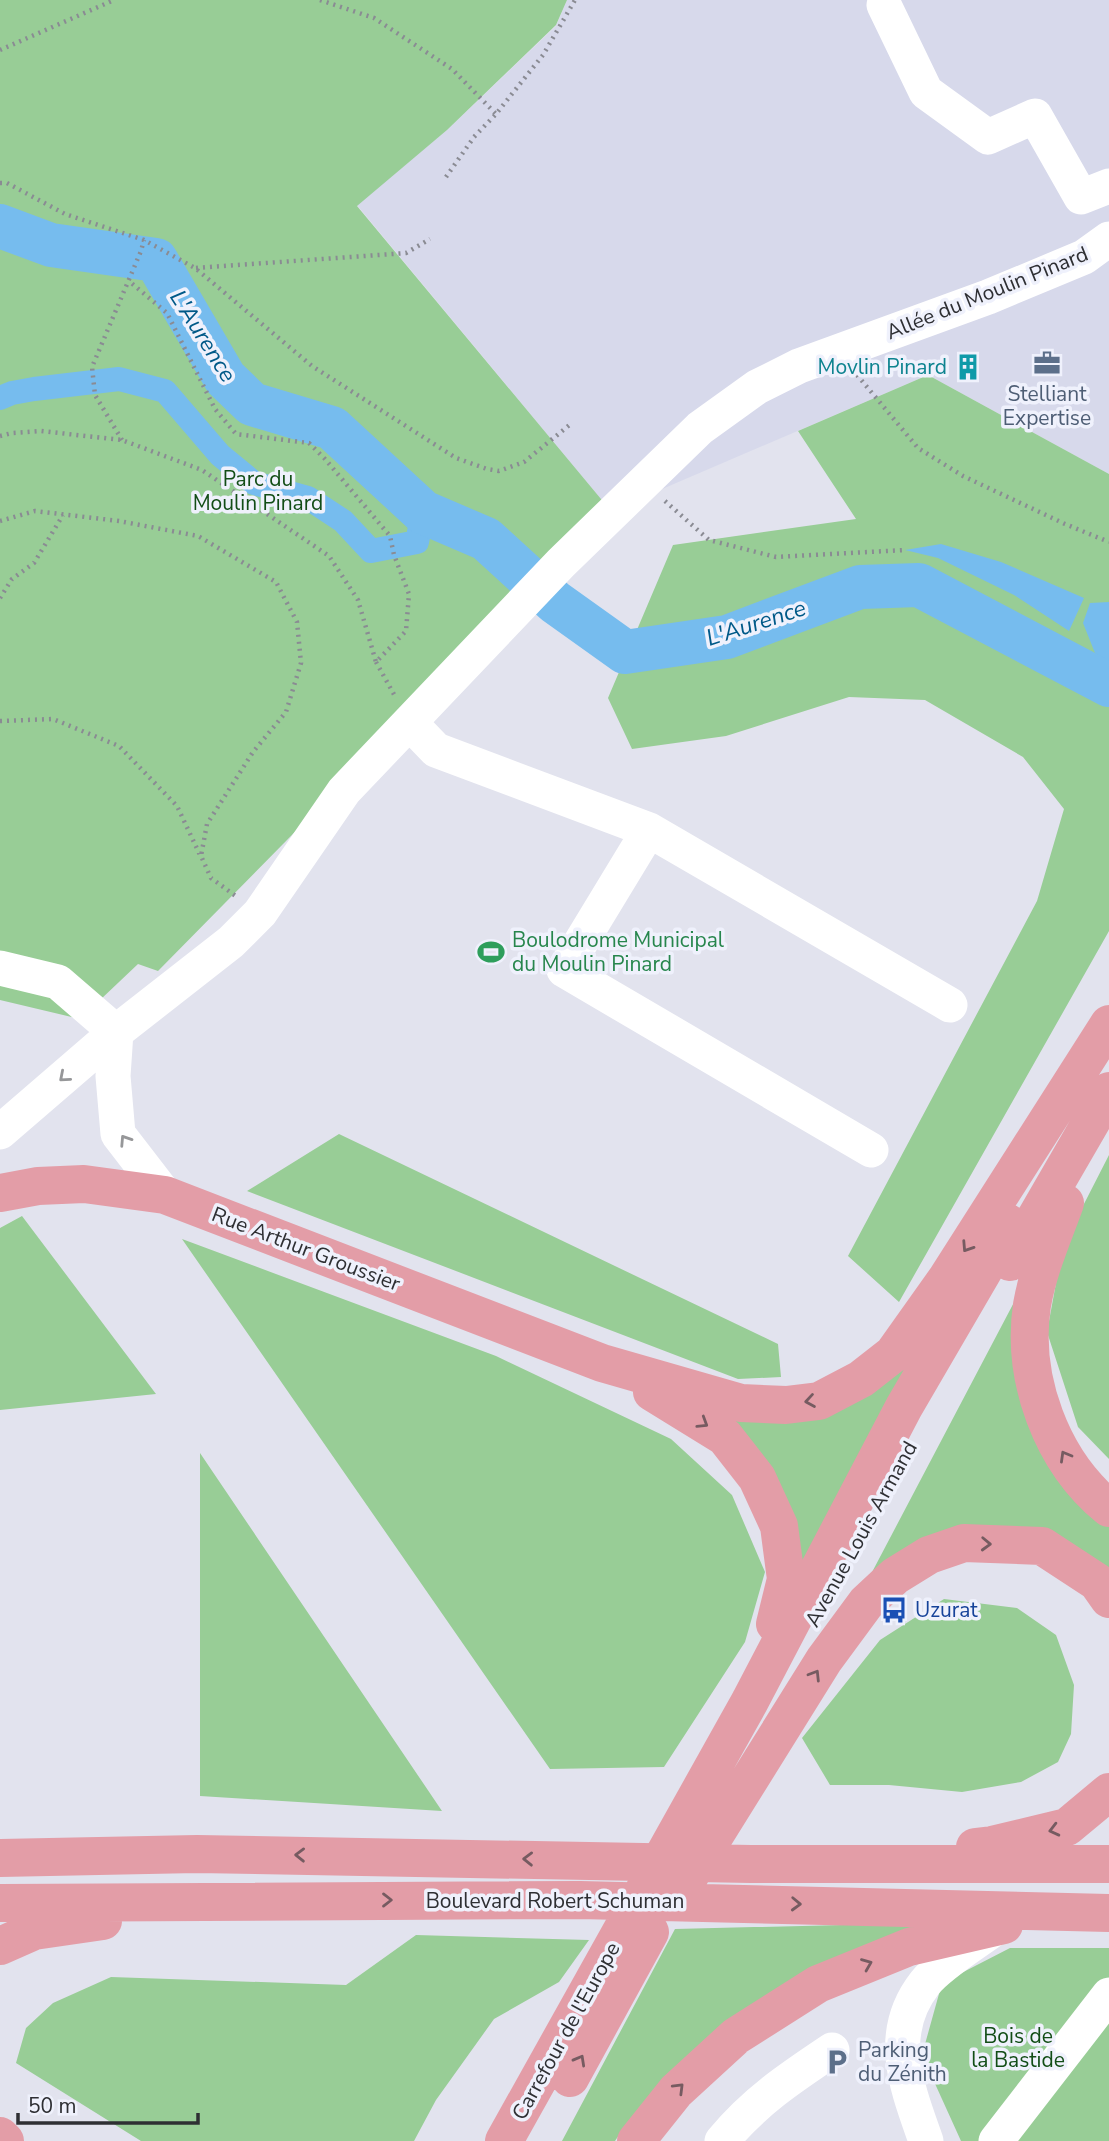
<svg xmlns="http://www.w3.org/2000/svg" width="1109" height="2141" viewBox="0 0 1109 2141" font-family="'Nunito Sans',sans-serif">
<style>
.built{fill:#d7d9eb}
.green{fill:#98cd96}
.water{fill:#76bcee}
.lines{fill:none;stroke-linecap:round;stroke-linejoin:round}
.canal{stroke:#76bcee;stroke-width:24}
.river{stroke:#76bcee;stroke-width:44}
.path{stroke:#8a8b93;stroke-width:4.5;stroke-dasharray:2 5;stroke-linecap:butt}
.minor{stroke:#fff;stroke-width:35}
.major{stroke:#e39da7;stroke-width:38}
.oneway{stroke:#969799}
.oneway2{stroke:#765b61}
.labels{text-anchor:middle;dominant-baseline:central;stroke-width:7;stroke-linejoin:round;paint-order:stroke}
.street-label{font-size:21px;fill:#2e2f33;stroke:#eff1fc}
.culture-label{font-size:21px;fill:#0d838f;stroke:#eff1fc;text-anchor:end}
.service-label{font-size:21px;fill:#4e5e75;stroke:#eff1fc}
.park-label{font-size:21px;fill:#124d16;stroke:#eff1fc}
.leisure-label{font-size:21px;fill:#27864d;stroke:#eff1fc;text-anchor:start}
.transit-label{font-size:21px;fill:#164399;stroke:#eff1fc;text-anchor:start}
.water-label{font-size:23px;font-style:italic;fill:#005988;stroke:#eff1fc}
</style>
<rect width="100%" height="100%" fill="#e2e3ee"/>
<!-- built -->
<path class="built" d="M567,0H1109V474L928,375L611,511L357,205L447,130L556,26Z"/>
<!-- green -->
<path class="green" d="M0,0H567L556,25L447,130L357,206L611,511L158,971L138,964L80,1019L0,1000Z
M928,375L1109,474V931L899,1302L848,1256L1037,901L1064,809L1023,757L925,700L849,697L726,736L632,749L608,698L673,545L856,519L798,431Z
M339,1134L778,1344L781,1377L738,1379L247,1191Z
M1109,1155V1459L1078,1427L1047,1332L1063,1245Z
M22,1216L156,1394L0,1410V1228Z
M182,1239L496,1356L671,1439L732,1495L765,1572L745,1642L664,1767L550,1769Z
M1021,1289L1019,1348L1109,1515V1578L1046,1536L870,1576Z
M937,1312L795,1577L711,1409L786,1419Z
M200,1453L442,1811L200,1796Z
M944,1599L1017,1608L1056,1635L1074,1685L1071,1734L1058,1762L1021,1782L962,1792L889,1785H830L802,1738L880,1640Z
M923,1923L619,2135L615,2141H562L675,1929Z
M416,1935L589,1940L559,1982L494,2019L436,2100L414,2141H141L16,2063L26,2028L53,2003L111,1977L346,1985Z
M1010,1948H1109V2141H961L922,2055L942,1983Z"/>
<!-- water -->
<path class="water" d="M941,544L1001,562L1084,598L1069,631L1014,595L938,558L905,550Z
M1109,602V662L1095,653L1083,623L1090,603Z"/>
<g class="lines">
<!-- canal -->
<path class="canal" d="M0,398L12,393L34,389L119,379L165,391L220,455L254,483L308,498L343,521L371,551L417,542L423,512"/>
<!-- river -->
<path class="river" d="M0,226L51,245L156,260L225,378L252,404L332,428L423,512L486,539L555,602L625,652L727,637L860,587L919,585L1109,685"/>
<!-- path -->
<path class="path" d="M320,0L374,18L452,69L496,114
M0,50L114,0
M446,177L474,137L496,114L543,55L575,0
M0,183H7L65,214L144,240L195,268L312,366L456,458L487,469L499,471L524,462L572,423
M196,268L406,253L430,239
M857,375L918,448L963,476L1065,524L1109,542
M0,436L12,433L41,431L122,440L202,470L329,556L358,600L376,662L406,631L409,594L394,555L390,536L325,459L309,443L236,434L215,409L167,313L129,281
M122,440L95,395L92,367L141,251L144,240
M665,501L709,540L776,557L905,550
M0,521L35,511L119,521L198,536L276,582L297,622L301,663L286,712L253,752L207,824L201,856L211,878L237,897
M0,598L12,579L34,563L63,515
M376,662L396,698
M0,721L53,719L119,746L177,806L200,855"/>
<!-- minor -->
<path class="minor" d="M884,5L926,92L988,137L1035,116L1081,197L1109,186
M410,723L436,750L649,830L950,1005
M649,830L564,970L871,1150
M0,968L58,982L116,1032
M116,1032L113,1076L118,1134L165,1195
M0,1132L116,1032L231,942L260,913L344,791L561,563L700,428L757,387L799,366L988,297L1084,257L1109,239
M722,2141C754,2102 790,2078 832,2050
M926,2141C907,2087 885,2034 925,1983C939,1965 978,1941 997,1927
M996,2141L1109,1995"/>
<!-- major -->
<path class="major" d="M0,1193L38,1186L84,1184L165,1195L602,1363L741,1403L786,1405L819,1401L861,1379L893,1354L947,1278L1109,1024
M1065,1203C1053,1236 1038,1270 1032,1305C1021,1378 1051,1461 1109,1508
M1010,1262L1109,1091
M652,1392L725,1437L757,1478L779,1526L786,1579L775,1624
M975,1847L992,1845L1067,1827L1109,1792
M0,1858L197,1854L751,1864H1109
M687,1880L824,1660L866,1603L895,1576L929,1555L964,1543L1042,1546L1097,1582L1109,1599
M0,1903L580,1900L1109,1913
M0,1946L34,1931L103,1921
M570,2078L650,1932
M0,2136L5,2141
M504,2141L750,1701L904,1407L985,1268L1008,1223
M636,2141L676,2091L736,2036L818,1984L909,1947L1004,1925"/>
</g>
<!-- one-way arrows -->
<defs><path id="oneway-chevron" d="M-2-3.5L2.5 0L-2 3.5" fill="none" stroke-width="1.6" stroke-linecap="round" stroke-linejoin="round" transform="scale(1.75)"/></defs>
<g class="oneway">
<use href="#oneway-chevron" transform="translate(64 1077) rotate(139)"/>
<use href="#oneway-chevron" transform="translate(125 1140) rotate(-123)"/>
</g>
<g class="oneway2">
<use href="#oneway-chevron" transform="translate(967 1247) rotate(123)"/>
<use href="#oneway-chevron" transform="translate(810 1401) rotate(171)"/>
<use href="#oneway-chevron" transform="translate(703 1423) rotate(32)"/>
<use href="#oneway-chevron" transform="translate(1065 1456) rotate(-120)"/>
<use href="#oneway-chevron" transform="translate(986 1544) rotate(2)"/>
<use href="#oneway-chevron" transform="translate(815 1675) rotate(-58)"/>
<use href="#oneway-chevron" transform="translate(1054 1830) rotate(166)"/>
<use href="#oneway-chevron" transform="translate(300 1855) rotate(-179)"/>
<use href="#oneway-chevron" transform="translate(528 1859) rotate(-179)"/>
<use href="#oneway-chevron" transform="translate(387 1900)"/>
<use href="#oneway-chevron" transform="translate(796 1904) rotate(2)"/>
<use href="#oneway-chevron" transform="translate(867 1964) rotate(-22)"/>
<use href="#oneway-chevron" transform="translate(580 2060) rotate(-61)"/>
<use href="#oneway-chevron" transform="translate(679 2088) rotate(-45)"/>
</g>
<!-- icons -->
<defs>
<g id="office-bare" transform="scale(2.1)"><path d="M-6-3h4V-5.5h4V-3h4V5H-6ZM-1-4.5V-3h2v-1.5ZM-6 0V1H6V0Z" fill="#5c6f8a" stroke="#eff1fc" stroke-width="2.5" paint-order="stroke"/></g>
<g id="building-bare" transform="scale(2.1)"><path d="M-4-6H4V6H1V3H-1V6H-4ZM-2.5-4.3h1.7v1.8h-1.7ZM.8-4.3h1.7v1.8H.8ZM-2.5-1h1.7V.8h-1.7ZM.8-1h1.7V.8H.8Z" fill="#0f9aa8" stroke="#eff1fc" stroke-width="2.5" paint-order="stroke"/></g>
<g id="stadium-bare" transform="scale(2.1)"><path d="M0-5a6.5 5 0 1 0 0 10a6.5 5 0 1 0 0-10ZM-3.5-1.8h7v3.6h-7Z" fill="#2e9e5b" stroke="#eff1fc" stroke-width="2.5" paint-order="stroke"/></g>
<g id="bus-bare" transform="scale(2.1)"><path d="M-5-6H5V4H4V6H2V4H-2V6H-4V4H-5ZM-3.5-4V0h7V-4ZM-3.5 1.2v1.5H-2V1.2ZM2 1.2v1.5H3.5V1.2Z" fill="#1a4fb4" stroke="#eff1fc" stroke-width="2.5" paint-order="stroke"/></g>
<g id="parking-bare" transform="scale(2.1)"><path d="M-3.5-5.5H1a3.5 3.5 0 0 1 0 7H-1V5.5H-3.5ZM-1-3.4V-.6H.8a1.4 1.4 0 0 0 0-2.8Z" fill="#5c6f8a" stroke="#eff1fc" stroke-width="2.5" paint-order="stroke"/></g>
</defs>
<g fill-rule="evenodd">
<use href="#office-bare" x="1047" y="363"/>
<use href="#building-bare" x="968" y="367"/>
<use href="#stadium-bare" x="491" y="952"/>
<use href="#bus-bare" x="894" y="1610"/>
<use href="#parking-bare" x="837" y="2062"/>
</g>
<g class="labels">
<!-- street labels -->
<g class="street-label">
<text transform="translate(987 293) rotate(-22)">Allée du Moulin Pinard</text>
<text transform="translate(306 1249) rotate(21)">Rue Arthur Groussier</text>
<text transform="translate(861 1534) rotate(-61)">Avenue Louis Armand</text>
<text x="555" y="1901">Boulevard Robert Schuman</text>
<text transform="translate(566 2031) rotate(-61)">Carrefour de l'Europe</text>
</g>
<!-- culture labels -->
<g class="culture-label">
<text x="947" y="367">Movlin Pinard</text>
</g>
<!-- service labels -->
<g class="service-label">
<text x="1047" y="394">Stelliant<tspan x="1047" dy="24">Expertise</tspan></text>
<text x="858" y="2050" text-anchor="start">Parking<tspan x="858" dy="24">du Zénith</tspan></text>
</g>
<!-- park labels -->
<g class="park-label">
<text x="258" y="479">Parc du<tspan x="258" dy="24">Moulin Pinard</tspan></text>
<text x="1018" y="2036">Bois de<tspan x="1018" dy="24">la Bastide</tspan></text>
</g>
<!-- leisure labels -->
<g class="leisure-label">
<text x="512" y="940">Boulodrome Municipal<tspan x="512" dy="24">du Moulin Pinard</tspan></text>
</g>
<!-- transit labels -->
<g class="transit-label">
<text x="915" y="1610">Uzurat</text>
</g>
<!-- water labels -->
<g class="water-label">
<text transform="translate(203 336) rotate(58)">L'Aurence</text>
<text transform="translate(756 623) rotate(-18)">L'Aurence</text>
</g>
</g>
<!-- scale -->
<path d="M18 2113v10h180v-10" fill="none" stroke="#2e2f33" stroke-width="3.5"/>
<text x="28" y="2113" font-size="21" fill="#2e2f33" stroke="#eff1fc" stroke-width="5" paint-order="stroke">50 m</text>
</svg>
